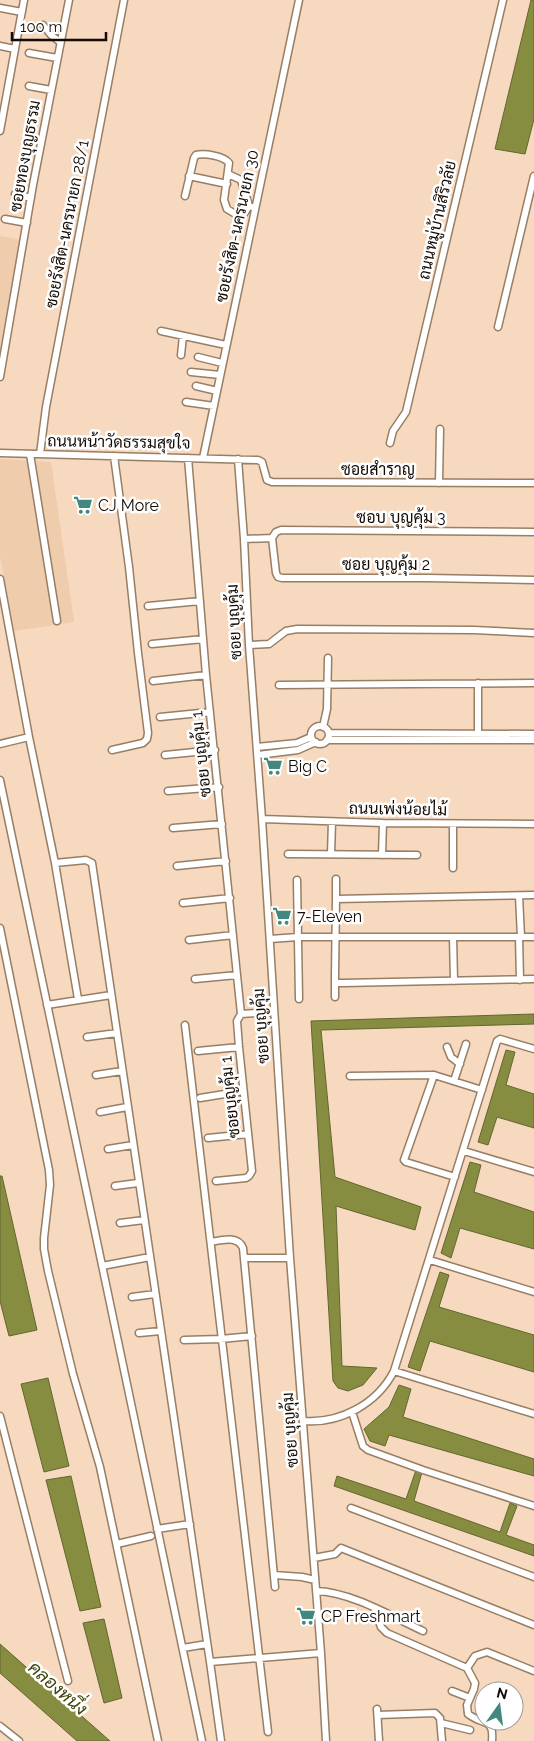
<svg xmlns="http://www.w3.org/2000/svg" width="534" height="1741" viewBox="0 0 534 1741" font-family="Raleway,Sarabun,sans-serif">
<style>
.built{fill:#eeccac}
.water{fill:#868d40;stroke:#64662e}
.lines{fill:none;stroke-linecap:round;stroke-linejoin:round}
.minor-casing{stroke:#977e65;stroke-width:9}
.minor{stroke:#fff;stroke-width:6}
.labels{text-anchor:middle;dominant-baseline:central;stroke-width:5;stroke-linejoin:round;paint-order:stroke}
.street-label{font-size:16px;fill:#140b04;stroke:#fff}
.poi-label{font-size:16px;fill:#140b04;stroke:#fff;text-anchor:start}
.water-label{font-size:18px;font-style:italic;fill:#43470b;stroke:#fff}
</style>
<rect width="100%" height="100%" fill="#f6d9bf"/>
<!-- built -->
<path class="built" d="M0,236L21,240L0,359Z
M0,459L51,462L74,622L14,631L0,556Z"/>
<!-- water -->
<path class="water" d="M531,0H534V119L525,154L495,149Z
M534,1014V1024L321,1030L335,1177L421,1207L415,1230L336,1206L342,1366L377,1368L363,1385L348,1391L338,1388L333,1381L311,1021Z
M506,1050L515,1052L506,1085L534,1094V1128L497,1117L488,1145L478,1142Z
M470,1162L481,1165L474,1192L534,1212V1249L460,1228L451,1258L441,1253Z
M0,1176H2L37,1330L9,1336L0,1301Z
M440,1272L449,1275L439,1307L534,1335V1372L430,1341L420,1371L408,1367Z
M48,1378L69,1466L44,1472L21,1384Z
M399,1385L411,1389L403,1417L534,1459V1476L389,1435L385,1446L370,1441L364,1429L389,1407Z
M416,1470L422,1472L414,1501L500,1532L510,1503L517,1506L506,1535L534,1545V1556L334,1486L337,1476L406,1499Z
M71,1476L101,1607L80,1611L46,1480Z
M104,1619L122,1698L104,1703L83,1623Z
M0,1644L110,1741H77L0,1673Z"/>
<g class="lines">
<!-- minor casing -->
<g class="minor-casing">
<path id="minor" d="M0,8L22,12
M43,25L51,35L60,42
M0,46L15,49
M29,53L57,58
M29,86L51,90
M0,131L24,0
M228,174L241,180L249,206L252,207
M189,176L227,184
M15,194L31,198
M185,196L194,158L196,155C205,153 224,156 229,163L224,200L227,209L237,215H243L249,206
M5,219L27,223
M498,327L534,176
M161,331L226,345
M181,355L183,336
M198,357L222,363
M191,372L220,375
M0,377L33,185L69,0
M196,386L217,391
M186,402L214,406
M390,443L393,431L406,412L503,0
M0,453L258,460L262,462L267,480L272,482L534,483
M30,454L57,621
M40,454L46,407L124,0
M188,458L206,675L241,1014L274,1012
M203,458L299,0
M238,459L244,539L249,645L262,819L290,1258L321,1653L326,1741
M439,483L440,429
M272,538L276,573L278,577L282,578H427L534,580
M272,538L276,532L281,530L534,532
M244,539L272,538
M0,579L29,737
M148,606L200,601
M152,644L203,639
M249,645L269,644L286,631L297,629L474,630L534,633
M153,681L206,675
M279,685L534,683
M160,717L210,712
M311 735a9 9 0 1 1 18 0a9 9 0 1 1-18 0Z
M323,727L327,709L328,658
M329,733L534,734
M478,733V683
M327,740H534
M0,744L29,737L55,863L86,860L92,863L210,1662L221,1741
M257,747L297,743L311,737
M112,750L143,743L147,739L148,733L138,653L129,567L114,456
M165,755L215,750
M258,755L298,750L316,742
M0,780L202,1741
M168,791L219,787
M262,819L383,823L534,824
M453,824V868
M173,828L222,824
M288,854L417,855
M331,854L332,822
M382,855L383,823
M55,863L78,999
M177,866L226,861
M336,879V899
M297,880L299,999
M534,895L336,899L335,976V983H343L534,979
M519,896L521,937
M183,903L230,898
M0,928L49,1170L50,1185L44,1238V1249L48,1271L73,1374L100,1467L158,1741
M453,937L454,981
M519,937L520,980
M270,939L298,937H534
M189,940L233,935
M195,979L237,975
M335,997V983
M47,1005L111,995
M185,1025L268,1732
M87,1037L117,1033
M447,1047L451,1057L460,1064
M198,1051L239,1047
M96,1075L122,1071
M350,1076L434,1075
M454,1081L466,1044
M200,1098L243,1091
M100,1112L127,1107
M208,1138L248,1134
M108,1149L133,1145
M464,1151L534,1172
M455,1177L406,1162L404,1160L434,1075L482,1090
M216,1181L246,1178L249,1176L252,1171L239,1047L237,1021L241,1014
M115,1186L138,1183
M120,1223L144,1220
M211,1242C221,1240 238,1235 243,1248L275,1587
M244,1258H290
M430,1260L534,1292
M102,1266L150,1257
M132,1297L155,1294
M139,1333L161,1331
M184,1340L221,1339L252,1336
M394,1371L534,1414
M352,1412L363,1446L368,1450L423,1470L534,1506
M0,1416L68,1681
M303,1421C340,1424 377,1404 394,1371L497,1041L500,1039L534,1049
M351,1508L534,1577
M157,1529L190,1524
M117,1544L151,1536
M314,1558L335,1554L341,1548L534,1625
M274,1575L302,1577L315,1580
M316,1591C351,1592 391,1616 423,1631
M375,1609L381,1627L387,1633L467,1668L475,1683L474,1689L467,1705L468,1714C483,1726 494,1717 492,1741
M183,1648L207,1644
M210,1662L321,1653
M467,1668L475,1656L487,1652L534,1671
M452,1691L470,1698
M377,1709L379,1741
M378,1715L435,1713L440,1718L442,1741
M441,1723L470,1730
M0,1726L19,1741"/>
</g>
<!-- minor -->
<use href="#minor" class="minor"/>
</g>
<!-- icons -->
<defs>
<g id="supermarket-bare" transform="scale(1.5)"><path d="M-6-5.5h2.5l.6 2H6L4.5 2H-2.5L-4.4-4H-6ZM-1.5 3.2a1.3 1.3 0 1 0 .1 0ZM3 3.2a1.3 1.3 0 1 0 .1 0Z" fill="#42887f" stroke="#fff" stroke-width="2.5" paint-order="stroke"/></g>
</defs>
<g fill-rule="evenodd">
<use href="#supermarket-bare" x="83" y="505"/>
<use href="#supermarket-bare" x="273" y="766"/>
<use href="#supermarket-bare" x="282" y="916"/>
<use href="#supermarket-bare" x="306" y="1616"/>
</g>
<g class="labels">
<!-- street labels -->
<g class="street-label">
<text transform="translate(25 156) rotate(-80)">ซอยทองบุญธรรม</text>
<text transform="translate(437 220) rotate(-77)">ถนนหมู่บ้านสิริวลัย</text>
<text transform="translate(67 224) rotate(-79)">ซอยรังสิต-นครนายก 28/1</text>
<text transform="translate(237 226) rotate(-78)">ซอยรังสิต-นครนายก 30</text>
<text transform="translate(119 442) rotate(1)">ถนนหน้าวัดธรรมสุขใจ</text>
<text x="378" y="469">ซอยสำราญ</text>
<text x="401" y="517">ซอบ บุญคุ้ม 3</text>
<text x="386" y="564">ซอย บุญคุ้ม 2</text>
<text transform="translate(234 622) rotate(-93)">ซอย บุญคุ้ม</text>
<text transform="translate(201 754) rotate(-96)">ซอย บุญคุ้ม 1</text>
<text transform="translate(398 809) rotate(1)">ถนนเพ่งน้อยไม้</text>
<text transform="translate(261 1026) rotate(-94)">ซอย บุญคุ้ม</text>
<text transform="translate(230 1097) rotate(-96)">ซอยบุญคุ้ม 1</text>
<text transform="translate(290 1430) rotate(-94)">ซอย บุญคุ้ม</text>
</g>
<!-- poi labels -->
<g class="poi-label">
<text x="98" y="505">CJ More</text>
<text x="288" y="766">Big C</text>
<text x="297" y="916">7-Eleven</text>
<text x="321" y="1616">CP Freshmart</text>
</g>
<!-- water labels -->
<g class="water-label">
<text transform="translate(58 1688) rotate(41)">คลองหนึ่ง</text>
</g>
</g>
<!-- north arrow -->
<g transform="translate(499 1706) rotate(14)"><circle r="24" fill="#ffffff" stroke="#a19d9b"/>
<path d="M0-4L9 19L0 12L-9 19Z" fill="#42887f"/>
<text y="-8" font-size="14" font-weight="bold" text-anchor="middle" fill="#140b04">N</text>
</g>
<!-- scale -->
<path d="M12 32v8h94v-8" fill="none" stroke="#140b04" stroke-width="2.5"/>
<text x="20" y="32" font-size="15" fill="#140b04" stroke="#ffffff" stroke-width="4" paint-order="stroke">100 m</text>
</svg>
